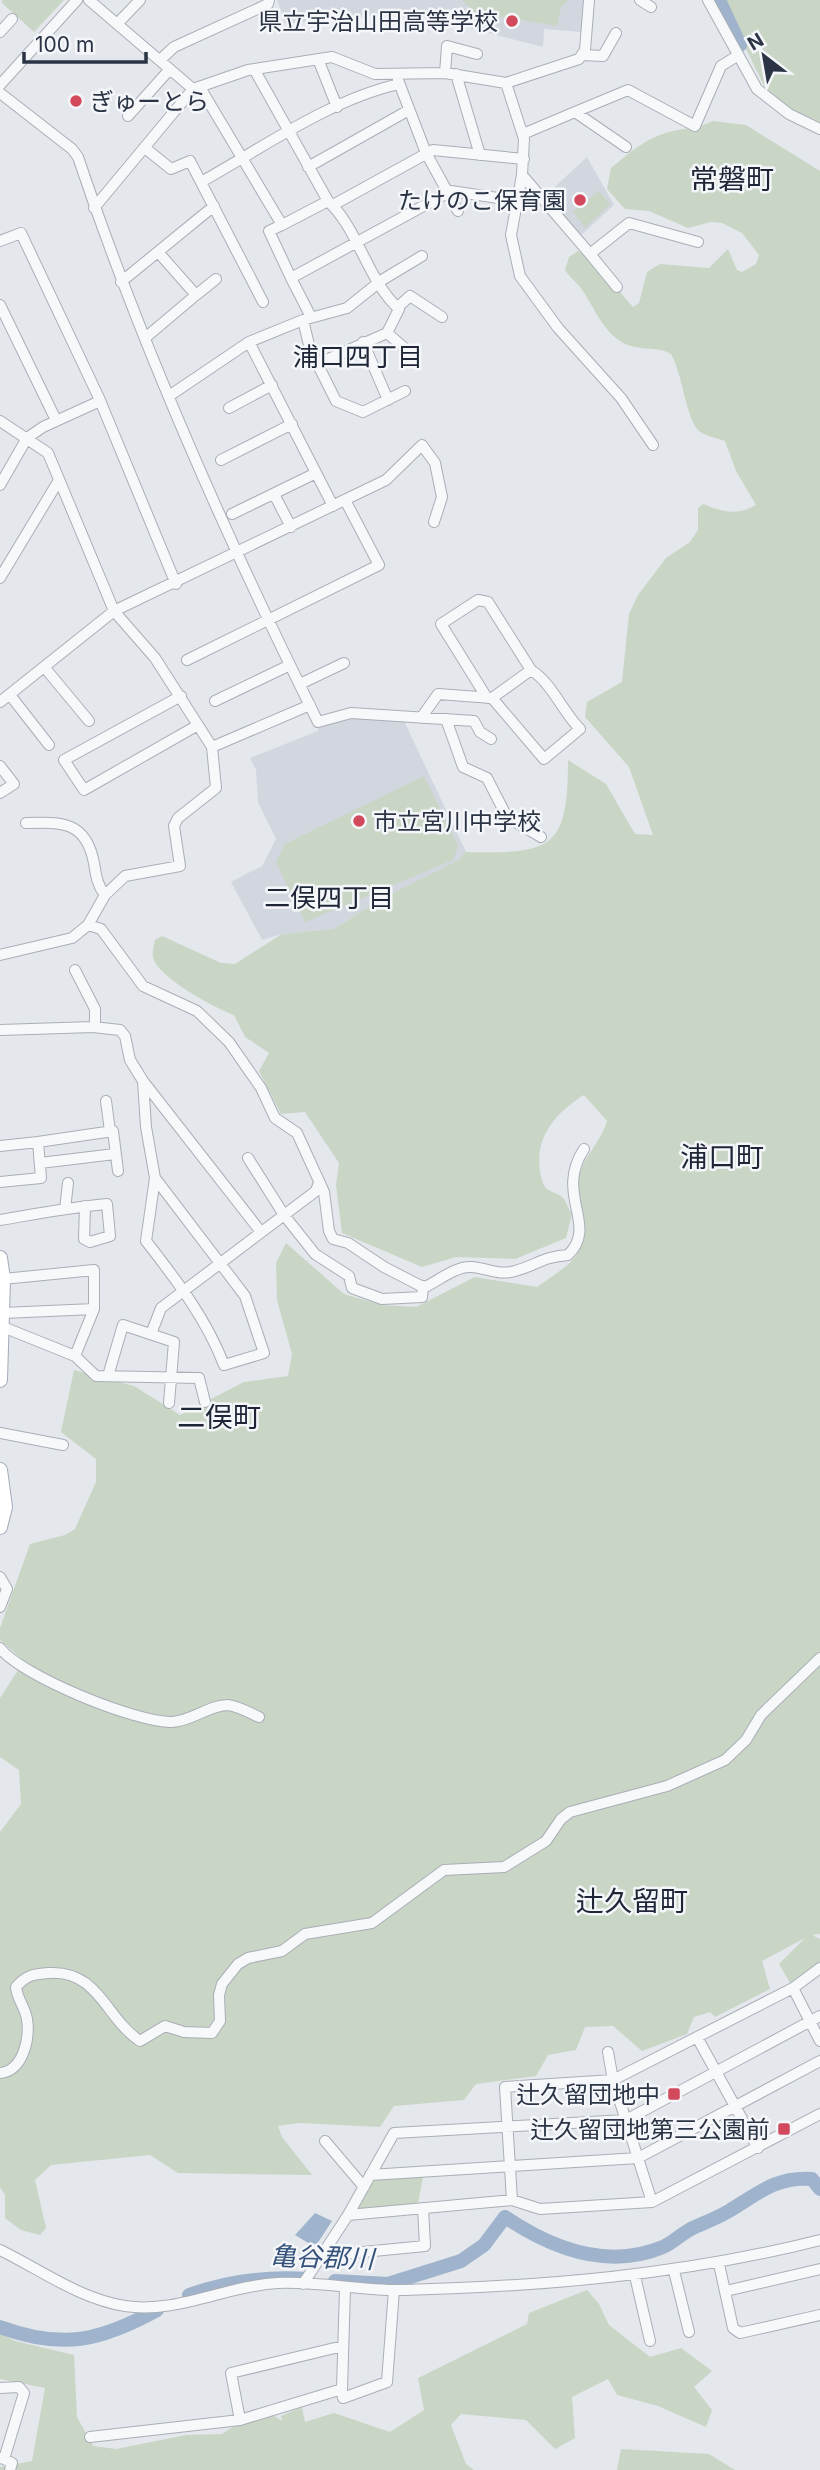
<svg xmlns="http://www.w3.org/2000/svg" width="820" height="2470" viewBox="0 0 820 2470" font-family="Inter,'Noto Sans JP',sans-serif">
<style>
.built{fill:#d2d6de}
.green{fill:#c9d6c5}
.water{fill:#9fb4cc}
.lines{fill:none;stroke-linecap:round;stroke-linejoin:round}
.river{stroke:#9fb4cc;stroke-width:14}
.minor-casing{stroke:#a9aeb7;stroke-width:12}
.major-casing{stroke:#a3abb8;stroke-width:16}
.minor{stroke:#f7f8fa;stroke-width:10}
.major{stroke:#fff;stroke-width:14}
.poi-dot{fill:#d1495b;stroke:#f4f6f9;stroke-width:2.5}
.labels{text-anchor:middle;dominant-baseline:central;stroke-width:5;stroke-linejoin:round;paint-order:stroke}
.poi-label{font-size:24px;fill:#2b3445;stroke:#f4f6f9;text-anchor:end}
.neighbourhood-label{font-size:26px;fill:#1d2536;stroke:#f4f6f9}
.water-label{font-size:26px;font-style:italic;fill:#34527a;stroke:#f4f6f9}
.quarter-label{font-size:28px;fill:#1d2536;stroke:#f4f6f9}
</style>
<rect width="100%" height="100%" fill="#e4e7ec"/>
<!-- built -->
<path class="built" d="M277,0H584L581,32L544,29L543,47L419,15L335,18L285,24Z
M587,157L614,205L579,237L545,196Z
M351,719H403L466,852L460,860L377,901L334,929L282,934L262,940L231,882L262,866L276,839L258,802L256,770L250,758L318,731V727Z"/>
<!-- green -->
<path class="green" d="M3,0H64L34,32L1,2Z
M462,0H568L561,8L557,26L473,12Z
M722,0H820V122L786,106L767,92Z
M713,121L746,125L820,171V1934L812,1935L820,1939V1967L793,1988L779,1964L805,1938L762,1961L770,1989L715,2017L710,2012L694,2017L687,2034L642,2051L613,2026L585,2027L576,2050L548,2055L536,2076L476,2084L464,2100L394,2106L380,2127L300,2123L278,2126L282,2137L312,2175L178,2173L150,2155L51,2165L35,2180L46,2228L40,2235L21,2230L5,2218V2195L0,2187V1832L21,1804L19,1770L0,1757V1698L24,1661L0,1640V1628L30,1544L65,1535L75,1529L96,1482V1459L61,1432L74,1370L134,1386L180,1415L244,1382L288,1376L292,1354L277,1300L276,1263L286,1243L344,1294L382,1305L416,1307L475,1277L537,1287C566,1266 591,1256 581,1216C579,1204 576,1191 578,1179C583,1157 601,1142 607,1121L584,1095C552,1115 530,1143 543,1183C547,1194 558,1191 564,1199C567,1204 569,1210 572,1214L566,1238L515,1259L456,1257L422,1267L342,1233L336,1185L339,1163L305,1112L281,1114L259,1071L269,1053L245,1037L234,1015C215,1008 157,977 153,957C152,952 154,946 155,940L162,936L221,963L235,964L282,934L334,929L377,901L459,860L466,852C552,854 568,849 568,760L606,784L635,834L653,835L629,767L585,717L587,702L622,682L629,614L638,595L666,558L690,542L698,530V508L703,504C723,512 737,516 756,505L736,471L725,441C717,438 705,436 699,431C686,419 683,375 671,354C657,346 643,351 628,345C605,336 596,311 583,291C578,283 570,278 565,270L569,257L578,251L589,257L633,307L639,303L647,272L660,264L709,268L728,249L737,270L742,272L756,264L759,255L742,233L722,223L711,222L688,228L649,211L625,209L607,189L611,168C629,153 646,138 669,132C684,128 700,128 713,121Z
M599,191L610,204L585,228L573,212Z
M424,776L458,846L453,860L305,922L276,862L285,844Z
M424,2171L417,2209L348,2215L370,2175Z
M587,2290L599,2304L609,2325L650,2357L681,2348L712,2371L694,2387L712,2410L706,2427L658,2406L617,2395L608,2379L572,2397L575,2438L555,2449L526,2420L461,2414L451,2425L466,2464L474,2470H0V2467L32,2461L45,2388L0,2379V2333L15,2341L74,2355L77,2417L93,2446L116,2449L186,2435L222,2434L263,2408L282,2421L281,2416L302,2407L305,2422L334,2413L390,2432L424,2410L418,2378L527,2324L529,2313Z
M621,2449L709,2454L735,2470H617Z"/>
<!-- water -->
<path class="water" d="M315,2213L332,2221L315,2247L295,2235Z"/>
<g class="lines">
<!-- river -->
<path class="river" d="M719,0L740,45
M335,2281L388,2284L461,2261L484,2245L505,2217C551,2248 608,2270 663,2247C674,2242 683,2232 695,2227C706,2222 717,2218 729,2211C757,2194 777,2176 812,2179L820,2189
M189,2295C228,2281 267,2276 308,2279
M0,2327C63,2350 100,2341 157,2310"/>
<!-- minor casing -->
<g class="minor-casing">
<path id="minor" d="M89,0L193,89
M640,0L651,7
M708,0L757,89L789,114L820,129
M117,24L140,0
M0,32L12,19
M583,55L603,56L616,33
M318,59L337,107
M160,60L174,47L268,4L269,0
M254,69L328,201C359,230 367,280 399,309L387,333L317,364
M445,73L447,46L477,54
M456,74L480,155
M398,80L426,153L458,211
M506,83L524,139L522,175L511,235L520,276L558,328L621,398L653,445
M0,85L77,0
M201,89L282,225L328,201
M0,93L72,149L78,157C143,351 227,539 318,722L351,713L474,721L480,732L491,739
M575,112L628,90L695,126L721,66L737,56
M128,116L170,69
M523,134L575,112L626,147
M145,148L171,169L190,161L263,302
M308,167L409,110
M522,175L590,254L629,223L698,242
M201,182C264,147 329,100 399,84
M333,205L433,150L524,159
M94,208L193,89L248,70L332,57L375,74L445,73L506,83L579,59L585,50L589,0
M282,225L269,231L291,278
M0,241L21,233L99,398L176,584
M158,252L196,295L216,279
M590,254L617,287
M121,282L214,206
M0,305L56,420
M398,307L410,296L442,317
M311,317L291,278L451,191L518,201
M303,320L310,349L336,401L363,412L405,391
M387,333L414,356
M145,338L196,295
M249,342L333,506
M363,342L388,400
M169,396L249,342L303,320L347,308L382,280L422,256
M229,408L272,385
M0,421L48,453L114,611L155,658L212,747L216,788L178,818L174,826L180,866L125,876L105,895L88,925L72,938L0,955
M221,460L292,424
M0,485L27,438L43,427L100,401
M274,494L291,527
M232,514L316,473
M0,578L59,480
M187,660L379,565L345,500
M45,668L89,721
M300,684L344,663
M10,695L49,745
M181,696L64,760L84,790L198,725
M487,698L441,624L478,600L488,602L531,670
M215,701L290,665
M0,702L114,611L386,480L422,445L435,463L442,497L434,522
M421,718L438,694L492,698L544,759L580,729C562,711 552,683 531,670L492,698
M446,719L463,767L487,778L507,817L541,837
M212,747L310,705
M0,766L14,784L0,793
M26,823C62,822 86,821 94,863C96,875 97,885 105,895
M88,925L101,929L143,986L197,1011L229,1042L261,1088L275,1118L297,1133L324,1192L329,1231L333,1239L348,1243L384,1267L419,1285L425,1287C438,1281 456,1266 471,1267C487,1268 499,1276 515,1271C537,1265 542,1257 568,1255C599,1225 554,1195 584,1149
M75,970L95,1009V1027
M0,1030L93,1027L120,1030L125,1036L130,1060L143,1081L261,1232
M143,1081L146,1127L155,1178L146,1241C177,1281 206,1318 224,1365L264,1353L245,1296L155,1178
M106,1101L110,1131
M0,1146L38,1142
M248,1158L284,1215L315,1254L349,1276L352,1288L382,1299L422,1297L423,1286
M40,1163L115,1154
M0,1182L41,1178L38,1142L113,1131L118,1171
M65,1209L68,1183
M0,1220C36,1214 71,1207 107,1204L110,1236L90,1242L84,1239L85,1206
M3,1279L94,1270V1309L75,1356
M3,1313L94,1309
M3,1327L75,1356L96,1376L199,1378L205,1402
M151,1334L161,1308L316,1191L318,1185
M108,1376L123,1325L174,1342L169,1403
M0,1433L63,1445
M0,1577L7,1589L0,1607
M0,1648C21,1676 137,1723 172,1722C192,1721 209,1705 228,1705C238,1706 250,1713 259,1717
M793,1988L820,1968
M698,2039L758,2148
M608,2052L613,2080L652,2202
M0,2073C23,2071 30,2039 27,2019C25,2007 17,1999 16,1987C26,1975 34,1974 49,1973C99,1970 106,2019 140,2041L165,2026L184,2032L212,2033L220,2021L219,1995L222,1984L238,1964L248,1958L282,1951L305,1934L372,1923L444,1870L504,1867L546,1841L561,1819L570,1812L667,1786L725,1760L746,1740L761,1715L820,1658
M325,2141L364,2187
M370,2175L638,2158L820,2061
M512,2200L505,2087L613,2080L793,1988L820,2041
M348,2215L512,2200L540,2209L652,2202L820,2114
M0,2250C41,2270 80,2299 125,2306C176,2314 226,2286 277,2283C319,2281 362,2291 404,2290C545,2286 683,2275 820,2240
M322,2256L425,2246L423,2208
M719,2264L733,2328L740,2333L820,2315
M674,2271L689,2332
M635,2276L650,2341
M303,2284L348,2215L394,2133L626,2120L820,2016
M726,2291L820,2269
M0,2388L19,2387L24,2393L4,2459L0,2458
M342,2389L343,2398L387,2382L394,2290
M240,2420L231,2373L343,2346
M90,2437L240,2420L342,2389L345,2288
M4,2459L12,2463L10,2470"/>
</g>
<!-- major casing -->
<g class="major-casing">
<path id="major" d="M0,1258L3,1279L0,1380
M0,1470L5,1507L0,1527"/>
</g>
<!-- minor -->
<use href="#minor" class="minor"/>
<!-- major -->
<use href="#major" class="major"/>
</g>
<!-- markers -->
<g class="poi-dot">
<circle cx="512" cy="21" r="7"/>
<circle cx="76" cy="101" r="7"/>
<circle cx="580" cy="200" r="7"/>
<circle cx="359" cy="821" r="7"/>
<rect x="667" y="2087" width="14" height="14" rx="3.5"/>
<rect x="777" y="2122" width="14" height="14" rx="3.5"/>
</g>
<g class="labels">
<!-- poi labels -->
<g class="poi-label">
<text x="498" y="21">県立宇治山田高等学校</text>
<text x="90" y="101" text-anchor="start">ぎゅーとら</text>
<text x="566" y="200">たけのこ保育園</text>
<text x="373" y="821" text-anchor="start">市立宮川中学校</text>
<text x="660" y="2094">辻久留団地中</text>
<text x="770" y="2129">辻久留団地第三公園前</text>
</g>
<!-- neighbourhood labels -->
<g class="neighbourhood-label">
<text x="358" y="356">浦口四丁目</text>
<text x="329" y="897">二俣四丁目</text>
</g>
<!-- water labels -->
<g class="water-label">
<text transform="translate(322 2257) rotate(2)">亀谷郡川</text>
</g>
<!-- quarter labels -->
<g class="quarter-label">
<text x="732" y="179">常磐町</text>
<text x="722" y="1157">浦口町</text>
<text x="219" y="1417">二俣町</text>
<text x="632" y="1901">辻久留町</text>
</g>
</g>
<!-- north arrow -->
<g transform="translate(764 56) rotate(329)" stroke="#f4f6f9" stroke-width="5" paint-order="stroke">
<path d="M0-5L12 26L0 18L-12 26Z" fill="#2b3445"/>
<text y="-10" font-size="19" font-weight="bold" text-anchor="middle" fill="#2b3445">N</text>
</g>
<!-- scale -->
<path d="M24 52v10h122v-10" fill="none" stroke="#2b3445" stroke-width="3.5"/>
<text x="35" y="52" font-size="21" fill="#2b3445" stroke="#f4f6f9" stroke-width="5" paint-order="stroke">100 m</text>
</svg>
